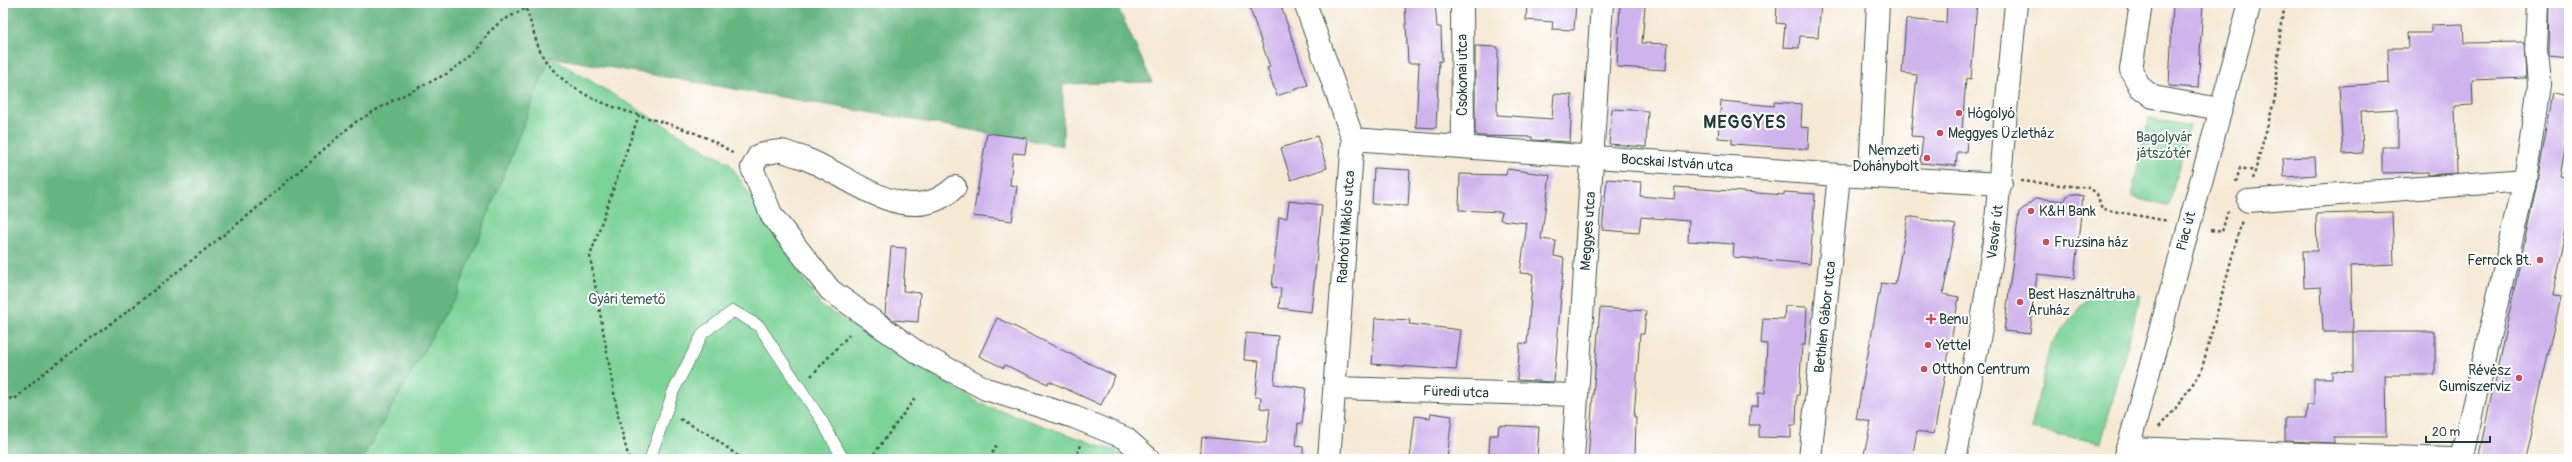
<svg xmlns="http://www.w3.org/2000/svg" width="2572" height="462" viewBox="0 0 2572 462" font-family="Pangolin,sans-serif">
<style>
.green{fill:#7cd397;stroke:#4e8866}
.forest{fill:#65b580;stroke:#42795a}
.building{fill:#cfb3ec}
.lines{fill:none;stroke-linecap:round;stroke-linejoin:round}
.service-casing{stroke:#3f574c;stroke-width:12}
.minor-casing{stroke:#3f574c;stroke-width:24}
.tertiary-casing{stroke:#3f574c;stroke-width:24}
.path{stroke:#3f574c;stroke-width:2.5;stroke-dasharray:3 3;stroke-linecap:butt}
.service{stroke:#fff;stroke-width:11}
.minor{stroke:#fff;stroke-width:22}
.tertiary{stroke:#fff;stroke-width:22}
.poi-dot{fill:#d1495b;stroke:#fff;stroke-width:1.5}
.labels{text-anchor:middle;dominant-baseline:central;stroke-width:4;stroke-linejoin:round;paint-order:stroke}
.street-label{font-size:14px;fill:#1f3d34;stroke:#fff}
.poi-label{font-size:14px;fill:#1f3d34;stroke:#fff;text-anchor:start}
.park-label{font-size:14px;fill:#36624d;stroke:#fff}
.district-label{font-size:18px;font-weight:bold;letter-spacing:1px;fill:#1f3d34;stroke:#fff}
</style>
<rect width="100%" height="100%" fill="#fff"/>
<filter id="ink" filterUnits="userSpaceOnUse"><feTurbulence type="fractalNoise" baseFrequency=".025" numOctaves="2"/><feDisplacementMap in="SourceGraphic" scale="8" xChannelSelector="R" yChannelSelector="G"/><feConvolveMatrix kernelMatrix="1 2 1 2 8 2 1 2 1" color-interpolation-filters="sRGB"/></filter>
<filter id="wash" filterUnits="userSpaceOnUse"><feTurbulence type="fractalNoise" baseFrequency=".012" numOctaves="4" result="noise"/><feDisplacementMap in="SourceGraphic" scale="16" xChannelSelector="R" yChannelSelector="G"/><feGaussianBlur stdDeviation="0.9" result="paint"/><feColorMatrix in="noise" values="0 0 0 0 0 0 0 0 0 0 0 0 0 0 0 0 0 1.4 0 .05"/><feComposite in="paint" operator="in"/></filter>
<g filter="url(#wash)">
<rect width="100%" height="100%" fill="#f5e9d4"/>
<!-- green -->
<path class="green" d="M550,57L730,164L821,306L981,404L1118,452L1126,459H362L457,293Z
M2149,118L2190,126L2168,206L2131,197Z
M2098,284L2141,295L2101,443L2031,429L2050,346Z"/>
<!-- forest -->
<path class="forest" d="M3,3H1116L1152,82L1063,84V146L550,57L457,293L362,459H3Z"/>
<g id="blocks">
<!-- building -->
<path class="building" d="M1248,3H1280L1308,85L1277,96L1267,68L1270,67Z
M1405,3H1435L1437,27H1441L1442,61H1439L1436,128L1416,127L1419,63H1408Z
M1527,3H1576L1574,30L1552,29L1553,22L1526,20Z
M1777,3H1821L1818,37L1800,36L1799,48L1783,47L1785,24L1776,23Z
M1947,3H1977L1971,79L1966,78L1962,130L1968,131L1966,152H1957L1956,166L1920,163L1923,137L1911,136L1917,75L1902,73L1906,19L1946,23Z
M2173,3H2203L2198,88L2169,86Z
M2550,3H2569V57L2549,55Z
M1620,4L1645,6L1642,43L1668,44L1666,70L1617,67Z
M2463,24L2464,43L2524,42L2526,78L2472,80L2473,105L2455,106L2457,173L2428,175V172L2382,173V147H2398V109L2361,111L2363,153L2343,154L2339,86L2389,83L2388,48H2408L2407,33H2431V25Z
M1475,46L1498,47L1497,115L1552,119L1554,94L1572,95L1570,142L1532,140V137L1479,136L1475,133Z
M2553,93L2569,96V125L2560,177L2569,179V215L2552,295L2561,296L2525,459H2478L2537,183Z
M1721,101L1774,106V102L1802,104L1801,127L1809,128L1808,149L1732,144V139L1718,138Z
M1612,109L1648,111L1646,147L1609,144Z
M987,133L1027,138L1025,154L1013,153L1010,185L1017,186L1012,221L973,216Z
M1317,136L1327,168L1291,180L1281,148Z
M2315,157L2316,175L2284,177L2283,158Z
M1374,168L1410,170L1408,206L1372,204Z
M1507,169L1550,175L1541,239L1556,241L1554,256L1564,258L1554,382L1517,380L1520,343L1527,344L1533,274L1520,273L1527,223L1500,220L1502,212L1459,210L1460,174L1506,175Z
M1607,179L1641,182L1640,196L1674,199L1675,187L1784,195V192L1815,194L1810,264L1733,257L1734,244L1688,241L1689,221L1641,217L1639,233L1602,230Z
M2073,194L2083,196L2074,278L2037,274L2030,334L2004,331L2019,212L2036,198L2064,201L2067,196Z
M1289,201L1322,205L1311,312L1279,308L1281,288L1272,287L1279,217L1287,218Z
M2392,212L2394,264L2351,266L2353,332H2323L2321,287L2304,288L2303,251H2317L2316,214Z
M1908,216L1956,225L1943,294L1959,297L1934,434L1917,431L1912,459H1863L1871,422L1856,419L1881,283L1895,285Z
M891,247L906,248L903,291L920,293L918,322L893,320L885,314Z
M1785,306L1807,307L1805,345H1802L1799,395H1797L1796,425H1791V438L1759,437V425H1749L1751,406H1758V393H1765L1767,344L1761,343L1763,318L1784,319Z
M1600,308L1646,311L1644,334H1640L1634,417H1636L1635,459H1588Z
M997,318L1115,376L1101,405L1049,381L1048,384L1005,365L1004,368L979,356Z
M1375,318L1410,320L1409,324L1461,330L1456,370L1372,364Z
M2353,332H2435V375H2385L2386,437H2334V443L2285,441V418H2306L2307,405H2314V378H2332V371L2353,372Z
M1246,333L1278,336L1274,384L1306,388L1302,424L1298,423L1296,446L1303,447V459H1200L1202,437L1266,443L1270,409L1260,408L1261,397H1255L1259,361L1244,360Z
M1431,413L1452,416L1447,459L1430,457V459H1410L1415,416L1430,418Z
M1499,425L1539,427L1537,459H1496V453L1489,452L1490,435H1498Z"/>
</g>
</g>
<g filter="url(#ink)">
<use href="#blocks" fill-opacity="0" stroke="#3f574c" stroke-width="1"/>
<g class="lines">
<!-- service casing -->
<g class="service-casing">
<path id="service" d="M650,459L673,392L703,333L733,311L759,326L822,421L843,459"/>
</g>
<!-- minor casing -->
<g class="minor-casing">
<path id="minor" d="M1305,3L1353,139L1329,459
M1462,3L1463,146
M2141,3L2131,70L2140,87L2153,97L2220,109
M1353,139L1839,175L2001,184
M1870,176L1878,3
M955,187C906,234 847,171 798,156C792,155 786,151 780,151C774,151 765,154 759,155L752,168L772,216L830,290L918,353L986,389L1074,417L1125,438L1149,459
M2248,201L2525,180
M1335,388L1576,395
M2127,448L2450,459
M1573,459L1602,3
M1810,459L1839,175
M2461,459L2525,180L2539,85L2536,49L2538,3"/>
</g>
<!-- tertiary casing -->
<g class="tertiary-casing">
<path id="tertiary" d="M1955,459L1981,329L1994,242L2016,3
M2125,459L2250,3"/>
</g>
<!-- path -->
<path class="path" d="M2253,179L2275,98L2281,23L2286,3
M2021,181L2090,188L2097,194L2102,209L2168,221
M2236,182L2240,168L2255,171
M2211,230L2222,232L2228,210
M811,376L849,335
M3,399L16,398L41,375L128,311L251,213L354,123L390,102L448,73L475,53L489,32L500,22L526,8C531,22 537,48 545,60C589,121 680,112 735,155
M680,419L710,435L742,459
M2159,427L2175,409L2201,372L2242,220
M629,459L619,421L590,256L639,115
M870,459L916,397
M990,459L996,445
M1075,459L1082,443"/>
<!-- service -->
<use href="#service" class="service"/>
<!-- minor -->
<use href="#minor" class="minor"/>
<!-- tertiary -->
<use href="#tertiary" class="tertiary"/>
</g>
</g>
<!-- markers -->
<g class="poi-dot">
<circle cx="1959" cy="113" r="4"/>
<circle cx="1940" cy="133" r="4"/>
<circle cx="1927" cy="158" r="4"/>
<circle cx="2031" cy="211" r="4"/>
<circle cx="2046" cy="242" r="4"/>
<circle cx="2540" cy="260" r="4"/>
<circle cx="2020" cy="302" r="4"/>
<path d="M1929 313h4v4h4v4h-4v4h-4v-4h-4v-4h4z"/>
<circle cx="1928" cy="345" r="4"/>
<circle cx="1924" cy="369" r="4"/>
<circle cx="2519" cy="378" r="4"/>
</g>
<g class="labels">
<!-- street labels -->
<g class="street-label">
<text transform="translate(1462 75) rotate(-90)">Csokonai utca</text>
<text transform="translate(1677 163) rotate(4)">Bocskai István utca</text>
<text transform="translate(1346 227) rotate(-86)">Radnóti Miklós utca</text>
<text transform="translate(1588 231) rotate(-86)">Meggyes utca</text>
<text transform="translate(2186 231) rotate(-75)">Piac út</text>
<text transform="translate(1995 232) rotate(-83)">Vasvár út</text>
<text transform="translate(1825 317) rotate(-84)">Bethlen Gábor utca</text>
<text transform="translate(1456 392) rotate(2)">Füredi utca</text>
</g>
<!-- poi labels -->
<g class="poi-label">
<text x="1967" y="113">Hógolyó</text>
<text x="1948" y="133">Meggyes Üzletház</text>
<text x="1919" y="150" text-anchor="end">Nemzeti<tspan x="1919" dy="16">Dohánybolt</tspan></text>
<text x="2039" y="211">K&amp;H Bank</text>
<text x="2054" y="242">Fruzsina ház</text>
<text x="2532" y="260" text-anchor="end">Ferrock Bt.</text>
<text x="2028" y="294">Best Használtruha<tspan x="2028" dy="16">Áruház</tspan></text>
<text x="1939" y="319">Benu</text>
<text x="1936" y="345">Yettel</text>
<text x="1932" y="369">Otthon Centrum</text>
<text x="2511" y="370" text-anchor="end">Révész<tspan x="2511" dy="16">Gumiszerviz</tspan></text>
</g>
<!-- park labels -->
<g class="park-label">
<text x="2164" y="137">Bagolyvár<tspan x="2164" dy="16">játszótér</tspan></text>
<text x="627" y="299">Gyári temető</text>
</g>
<!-- district labels -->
<g class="district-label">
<text x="1745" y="122">MEGGYES</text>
</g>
</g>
<!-- margin -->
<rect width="2572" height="462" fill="none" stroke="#fff" stroke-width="16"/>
<!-- scale -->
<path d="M2426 436v6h64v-6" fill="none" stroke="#1f3d34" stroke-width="2"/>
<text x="2432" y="436" font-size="12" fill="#1f3d34" stroke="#ffffff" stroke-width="3" paint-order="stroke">20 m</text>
</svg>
